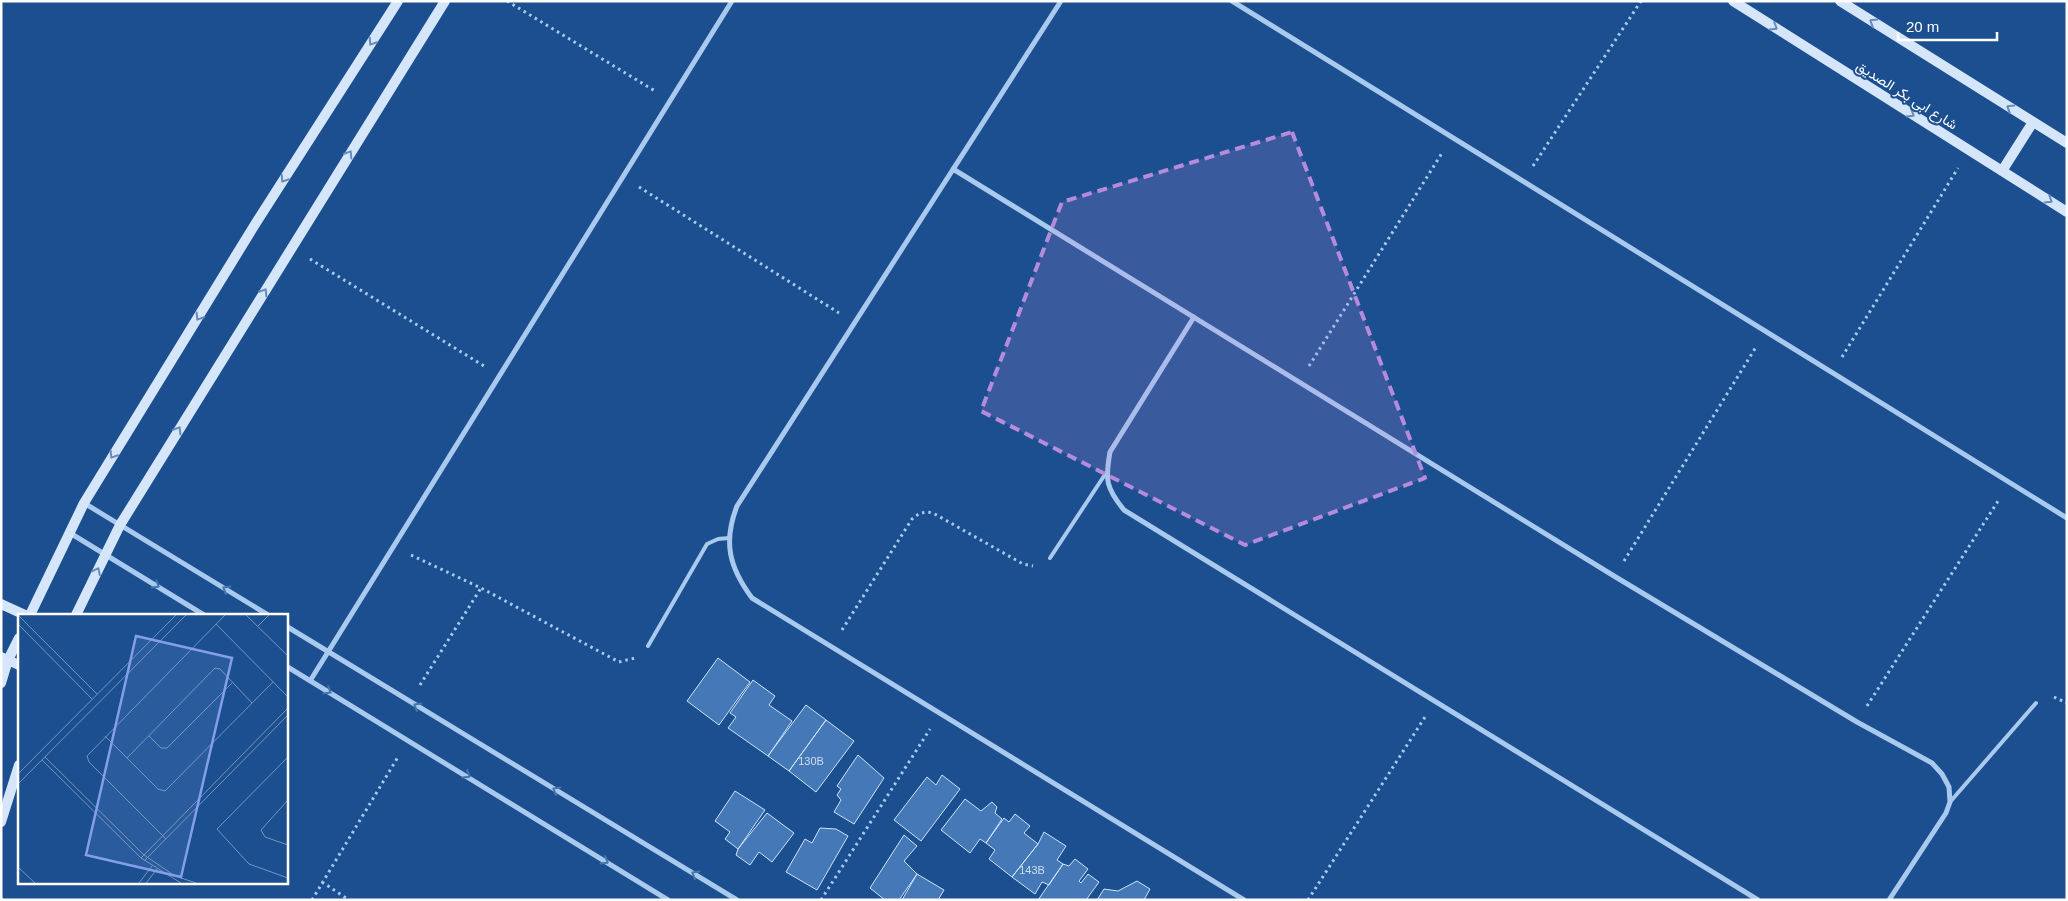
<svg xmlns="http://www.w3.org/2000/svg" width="2068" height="901" viewBox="0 0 2068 901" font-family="Helvetica,Vazirmatn,sans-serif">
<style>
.building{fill:#4478b7;stroke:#cfe3fa}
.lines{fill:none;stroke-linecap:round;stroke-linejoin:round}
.path{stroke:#a9c9ee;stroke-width:3;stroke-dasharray:2.5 4;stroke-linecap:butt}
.lane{stroke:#a9c9ee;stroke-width:4}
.street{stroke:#a9c9ee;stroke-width:5}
.secondary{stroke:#d6e6fa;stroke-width:10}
.oneway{stroke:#668bba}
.oneway2{stroke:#4674ac}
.marked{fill:#b68bdc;fill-opacity:0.2;stroke:#b68bdc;stroke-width:4;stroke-dasharray:10 6;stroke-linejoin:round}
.labels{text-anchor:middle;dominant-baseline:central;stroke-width:4;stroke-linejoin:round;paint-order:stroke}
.number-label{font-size:11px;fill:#d0dded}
.street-label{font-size:14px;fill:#fff;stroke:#1b4f8f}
.inset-road{fill:none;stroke:#7695bc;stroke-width:1}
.view{fill:#839eea;fill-opacity:0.15;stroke:#839eea;stroke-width:2.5}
.inset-edge{fill:none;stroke:#fff;stroke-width:2.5}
</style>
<rect width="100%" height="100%" fill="#1b4f8f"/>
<!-- building -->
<path class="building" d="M718,658L750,682L719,725L687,701Z
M753,680L775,696L769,705L792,721L768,756L728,728L736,717L730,713Z
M806,705L826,720L789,771L768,756Z
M826,720L854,741L816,792L789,771Z
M858,755L884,778L854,824L834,812L841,800L837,795L841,789L837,786Z
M942,775L960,789L921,841L894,820L927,777L936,785Z
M735,791L765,810L738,849L725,839L730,832L715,821Z
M965,799L981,811L992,802L997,807L995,813L1002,819L986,843L980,839L970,853L941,830Z
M767,813L794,833L772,862L759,852L750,865L736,855L738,849Z
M1015,814L1030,826L1024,833L1038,844L1012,877L989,859L995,850L986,843L1004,818L1009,822Z
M820,828L836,829L848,836L817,890L786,872L805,839L812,843Z
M1044,832L1066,846L1057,860L1063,864L1049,885L1042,882L1035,894L1012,877L1038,844Z
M904,835L917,846L904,861L917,874L899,900H885L870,888Z
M1075,859L1088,869L1079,881L1081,883L1088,874L1099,882L1086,900H1038L1063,864L1069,866Z
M917,874L944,890L938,900H902Z
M1137,881L1150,889L1144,900H1097L1104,889L1118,891Z"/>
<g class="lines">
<!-- path -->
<path class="path" d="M507,1L655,91
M1533,166L1641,1
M639,187L839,313
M310,259L484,366
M1842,357L1958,168
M1309,366L1442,153
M411,555L481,588L619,662L635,658
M1624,561L1756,347
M842,630L912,519C919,513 924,511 933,513L1023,564L1033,566
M420,685L481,588
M2054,697L2067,703
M1867,706L2000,498
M322,882L349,900
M312,900L398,757
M821,900L930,729
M1308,900L1425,717"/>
<!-- lane -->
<path class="lane" d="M1050,558L1106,473
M648,646L707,544L718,539L729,538
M1950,802L2036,703
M1,899L2,900"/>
<!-- street -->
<path class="street" d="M1061,1L737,506C723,542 729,567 752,598L1244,900
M1232,1L2067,518
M953,169L1614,576L1857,722L1932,763L1942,774L1949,787L1950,802L1946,813L1889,900
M1194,317L1110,452C1105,480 1106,488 1124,510L1758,900
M84,503L268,615
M70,533L204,615
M286,626L737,900
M286,666L668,900
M310,681L732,1"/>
<!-- secondary -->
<path class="secondary" d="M1733,1L2067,212
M1840,1L2067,143
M2002,171L2033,122
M1,604L25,615
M30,615L84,503L254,226L398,1
M76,615L120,525L445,1
M1,657L19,665
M1,683L8,660L19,638
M1,822L19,765"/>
</g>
<!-- one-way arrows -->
<defs><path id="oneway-chevron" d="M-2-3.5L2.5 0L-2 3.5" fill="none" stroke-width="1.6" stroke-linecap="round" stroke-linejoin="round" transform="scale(1.25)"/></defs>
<g class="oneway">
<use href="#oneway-chevron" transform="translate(1873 22) rotate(-148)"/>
<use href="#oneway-chevron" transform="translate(1774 27) rotate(32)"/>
<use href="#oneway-chevron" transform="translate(372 42) rotate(123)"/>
<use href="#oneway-chevron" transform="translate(2010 108) rotate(-148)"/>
<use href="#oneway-chevron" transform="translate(1911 114) rotate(32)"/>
<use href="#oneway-chevron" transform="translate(349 154) rotate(-58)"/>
<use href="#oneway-chevron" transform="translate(284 179) rotate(123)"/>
<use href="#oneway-chevron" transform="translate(2049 200) rotate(32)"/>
<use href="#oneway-chevron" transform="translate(264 292) rotate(-58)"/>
<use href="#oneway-chevron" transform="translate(199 317) rotate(122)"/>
<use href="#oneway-chevron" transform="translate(178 430) rotate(-58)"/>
<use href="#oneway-chevron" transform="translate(113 455) rotate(122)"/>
<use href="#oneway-chevron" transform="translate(97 571) rotate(-64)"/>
</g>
<g class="oneway2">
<use href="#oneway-chevron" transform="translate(156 585) rotate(32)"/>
<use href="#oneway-chevron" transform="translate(226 589) rotate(-149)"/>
<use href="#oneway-chevron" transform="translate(328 691) rotate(31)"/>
<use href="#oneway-chevron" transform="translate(417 706) rotate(-149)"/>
<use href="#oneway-chevron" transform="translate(467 775) rotate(32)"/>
<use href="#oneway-chevron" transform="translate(556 790) rotate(-149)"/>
<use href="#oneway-chevron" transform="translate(605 861) rotate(32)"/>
<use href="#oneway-chevron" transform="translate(695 874) rotate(-149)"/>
</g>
<!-- marked area -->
<path class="marked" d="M1292,132L1425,478L1245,545L981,411L1062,202Z"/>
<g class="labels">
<!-- number labels -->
<g class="number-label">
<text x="811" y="761">130B</text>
<text x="1032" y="870">143B</text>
</g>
<!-- street labels -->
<g class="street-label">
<text transform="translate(1907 95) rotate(32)">شارع ابى بكر الصديق</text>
</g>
</g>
<!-- overview -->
<g transform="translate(18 614)">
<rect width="270" height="270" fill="#1b4f8f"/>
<path class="inset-road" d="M0,1L79,80M228,1L270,42M0,10L74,85M198,10L270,83M240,12L251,1M87,122L140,175L147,177L255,68M131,122L143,134H149L215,68M27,143L126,241L157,262L178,269M270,143L199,215L231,250L270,264M109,144L197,54L202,55L234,89M24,146L123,244L163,269M0,160L158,1M0,170L168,1M270,186L243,216L247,223L270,231M148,225L71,148L69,142L207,1M123,244L270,94M126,247L270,101M0,253L17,269M121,269L134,252M128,269L139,255"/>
<path class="view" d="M118,22L214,44L163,263L68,241Z"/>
<rect width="270" height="270" class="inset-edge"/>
</g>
<!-- border -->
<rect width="2068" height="901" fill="none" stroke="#ffffff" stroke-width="5"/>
<!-- scale -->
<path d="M1898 32v8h99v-8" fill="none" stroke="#ffffff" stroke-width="2.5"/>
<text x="1906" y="32" font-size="15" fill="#ffffff" stroke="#1b4f8f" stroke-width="4" paint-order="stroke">20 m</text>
</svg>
